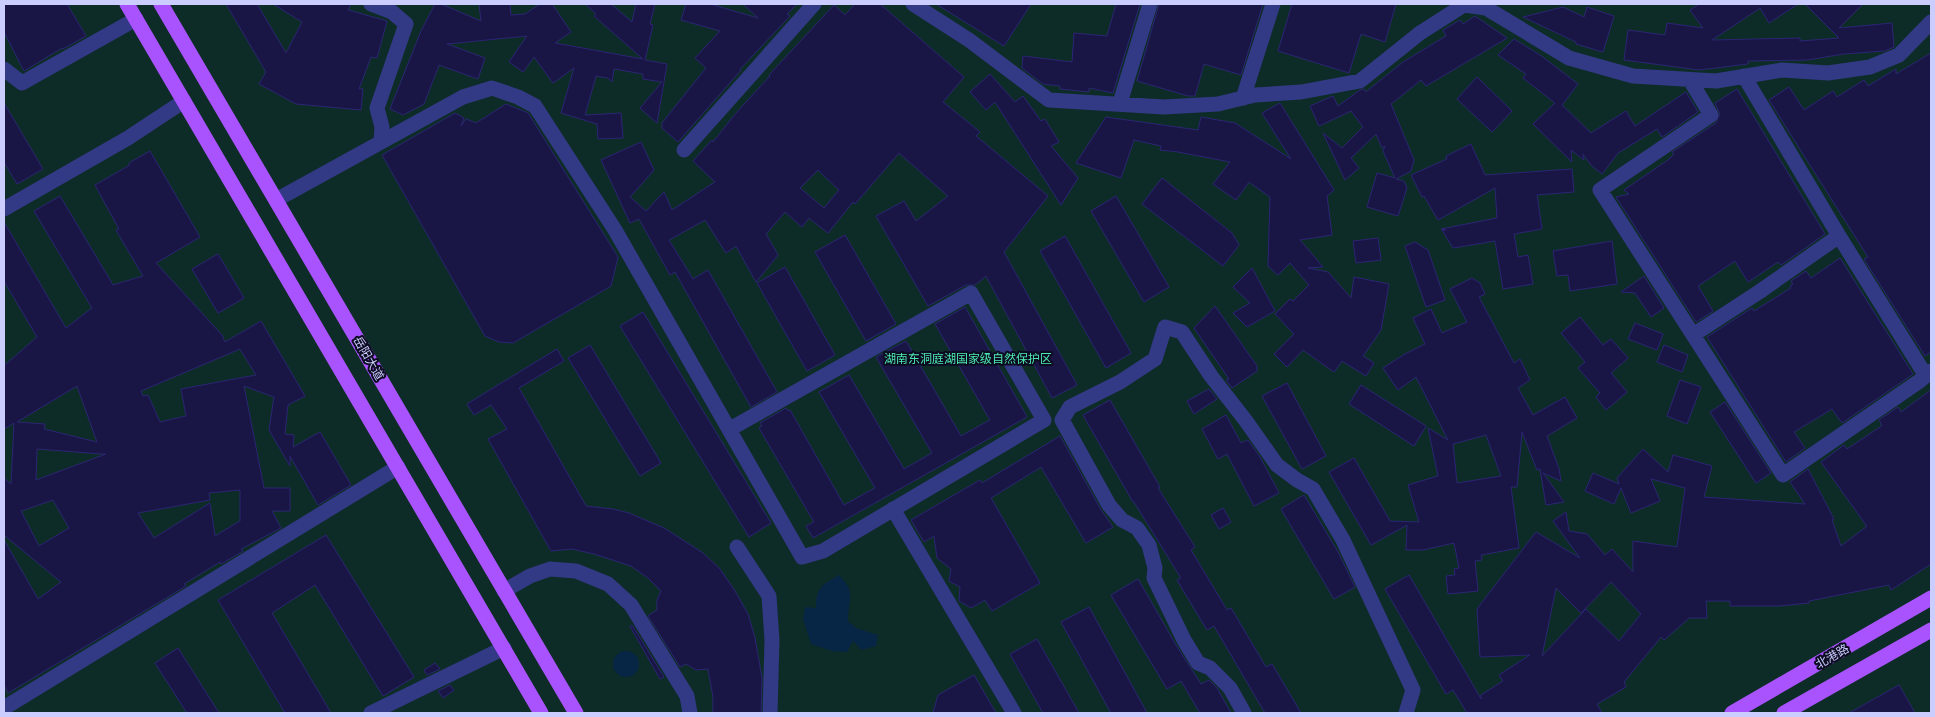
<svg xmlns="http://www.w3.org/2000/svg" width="1935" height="717" viewBox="0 0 1935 717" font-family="Manrope,'Noto Sans SC',sans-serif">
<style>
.green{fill:#0e2c27}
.water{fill:#072545}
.building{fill:#191645;stroke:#2b2573;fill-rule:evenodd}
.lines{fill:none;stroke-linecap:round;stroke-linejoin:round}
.minor{stroke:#323985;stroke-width:15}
.major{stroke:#a953ff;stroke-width:15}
.labels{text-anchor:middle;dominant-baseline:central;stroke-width:4;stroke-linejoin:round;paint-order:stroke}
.street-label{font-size:12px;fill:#cccdff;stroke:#0c0b22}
.park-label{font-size:12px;fill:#4deaaf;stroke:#0c0b22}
</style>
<rect width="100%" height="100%" fill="#0c0b22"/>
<!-- green -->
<path class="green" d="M4,4H1931V713H4Z"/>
<!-- water -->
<path class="water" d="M839,575C857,594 848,597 848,621L856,628L878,635L876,646L862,650L853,641L847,652L832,651L811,644L803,619L805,607L816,608C816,587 822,585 839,575Z
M613 664a13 13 0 1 1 26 0a13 13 0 1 1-26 0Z"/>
<!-- building -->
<path class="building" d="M4,4H67L86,36L63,49L62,48L24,71L4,32Z
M226,4H257L286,53L302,22L273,4H351L348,10L387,21L377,58L371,57L359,89H363L361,110L296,104L259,84L266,72Z
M435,4H441L481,21L479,4H510L511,15L525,14L540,4H552L571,32L555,43L643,59L594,16L596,14L585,4H611L632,22L636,4H655L650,24L653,25L645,60L667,64L657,123L640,108L662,82L643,79V74L614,69L612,82L608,78L596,76L585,115L621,113L623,138L598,139L597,124L561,113L574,68L553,83L534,57L523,72L509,62L527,36L447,44L485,58L478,79L439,65L424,104L403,115L390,109L421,31Z
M686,4H710L758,18L743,4H797L787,14L790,16L740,69L741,70L678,142L662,128V123L706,68L695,58L720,31L681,20Z
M855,4H880L964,77L943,102L980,132L976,136L1048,196L1004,252L1077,385L1052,398L986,276L975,285H966L928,306L876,216L904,201L916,221L948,196L899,153L855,204L853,202L828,233L809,218L802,227L785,212L766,234L778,255L756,282L736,246L726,253L705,220L669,240L693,279L708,270L777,392L751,407L675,272L670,275L639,219L630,223L601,160L641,142L654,170L630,197L646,211L664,192L672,210L715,182L693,161L712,140L713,142L736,113L770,76L769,75L834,5L845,15ZM818,170L839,190L824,208L800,188Z
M936,4H1031L1004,46Z
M1116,4H1140L1113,93L1089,88V92L1060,89V86L1043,84L1022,68L1023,56L1072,62L1074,33L1107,36Z
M1159,4H1263L1241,75L1204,64L1195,96H1188L1137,81Z
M1292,4H1396L1385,42L1361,34L1349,73L1278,51Z
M1699,4H1798L1769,23L1760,8L1712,40L1800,38V41L1839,38L1805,4H1863L1839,28L1892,23L1894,47L1885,51L1844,54L1807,60L1748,61V64L1699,70L1624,60L1628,30L1665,35L1667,23L1703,28L1690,10Z
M1563,7L1584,17L1587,7L1614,16L1603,52L1576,44V42L1523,17Z
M1475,16L1507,38L1426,86L1421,80L1391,104L1414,160L1411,171L1396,179L1404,181L1407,188L1398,216L1367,207L1377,173L1395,178L1383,151L1385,146L1382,148L1376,134L1351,158L1359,168L1345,180L1323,133L1342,148L1363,127L1351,111L1319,126L1310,106L1333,96L1338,106L1360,90L1364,89L1366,92L1403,62L1446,36L1443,30L1460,20L1463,24Z
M1514,39L1540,55L1578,84L1562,105L1591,133L1626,111L1635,126L1686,92L1698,112L1662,137L1657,129L1618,153L1602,174L1591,165L1583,154L1584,160L1571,150L1572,162L1533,124L1555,103L1523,78L1526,74L1498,55Z
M1931,53V352L1925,356L1864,259L1868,257L1769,100L1789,87L1804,110L1833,91L1837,97L1864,80L1868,86L1896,69V74Z
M990,74L1015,102L1023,96L1041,121L1045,119L1059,142L1051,146L1078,178L1061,205L995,102L986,110L970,92Z
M1477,77L1512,111L1492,132L1457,99Z
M1737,89L1825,234L1781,265L1778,262L1748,282L1735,261L1698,286L1713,311L1696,322L1616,197L1629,194L1624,190L1668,160L1674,154L1672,152L1716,123L1720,114L1715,103Z
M4,103L43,169L17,184L4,162Z
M1280,103L1334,190L1327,196L1332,235L1300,240L1323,267L1308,268L1328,272L1351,298L1354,277L1389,284L1381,330L1363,356L1374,363L1366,376L1342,361L1334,372L1303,350L1287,367L1274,354L1294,334L1275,314L1290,299L1293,301L1309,285L1290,263L1278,275L1268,266L1270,197L1249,182L1236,200L1213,184L1230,162L1178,152L1160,150L1161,146L1134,140L1121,178L1076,163L1106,117L1198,130L1201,117L1235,123L1291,159L1262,113Z
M506,104L528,113L618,257L611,286L513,343L499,342L485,336L382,155L455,113L464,118L461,126L466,119L476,123Z
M1471,144L1485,175L1572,169L1574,192L1537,195L1542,229L1514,234L1518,257L1528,255L1533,284L1503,289L1495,241L1453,248L1442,230H1446L1441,229L1497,218L1495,188L1438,220L1424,196L1422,197L1411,175L1447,159L1446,156Z
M150,151L200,237L156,263L222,335L225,342L261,321L305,396L288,405L285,434L294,435L293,447L320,432L351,485L318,505L290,456V466L269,430L274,397L244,386L264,488H290V511H272L281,528L241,549L243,551L221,564L220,562L184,584L186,586L8,693L4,685V540L38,599L61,582L4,535V478L11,484L14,423L4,429V366L37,337L4,281V222L66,328L92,308L34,211L60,196L113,285L143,276L116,230L119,229L95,185L130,165L129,163ZM240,349L256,375L181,389L186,416L160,422L148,395L143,396L141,391ZM77,386L97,442L44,429L45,424L17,422ZM37,449L101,454H106L36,480ZM240,490V521L215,536L210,503L154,538L138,513L210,500L209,493ZM53,500L69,528L39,546L21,511Z
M1162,178L1232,233L1239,245L1223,266L1142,204Z
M1116,196L1169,287L1144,302L1091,211Z
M845,235L896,324L866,341L815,252Z
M1065,236L1131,353L1106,368L1040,251Z
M1378,238L1381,260L1356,263L1353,241Z
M1612,241L1617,284L1570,291L1568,275L1557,276L1553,251Z
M1415,242L1428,250L1445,300L1426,307L1405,246Z
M218,254L244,298L218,313L192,269Z
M1840,258L1913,374L1842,423L1832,409L1794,432L1805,448L1786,462L1707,337L1752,308L1754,311L1791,288L1790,286L1793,284L1791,281L1806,271L1811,278Z
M785,267L835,355L807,371L757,283Z
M1252,268L1275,311L1247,327L1233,313L1250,303L1233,287Z
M1644,276L1664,308L1651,317L1635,293L1621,292Z
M1472,278L1480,283L1485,294L1479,297L1514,363L1520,359L1530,380L1518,388L1533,415L1565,397L1577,418L1547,436L1559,469L1561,481L1543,473L1564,502L1546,505L1540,469L1537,470L1522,432L1517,487H1511L1519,548L1481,555L1482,560L1475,561L1478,591L1448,594L1446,576L1455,575L1454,569L1459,568L1454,543L1423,550H1406L1407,525L1371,545L1329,472L1354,458L1390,521L1419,522L1408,485L1438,476L1428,428L1448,440L1416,377L1398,390L1383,368L1405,354L1425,344L1413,318L1431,309L1442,333L1467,322L1450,289ZM1486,435L1501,476L1457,483L1453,444Z
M1215,306L1257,366V371L1232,388L1226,380L1229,379L1194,328Z
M965,307L1027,417L813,538L806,526L814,522L759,428L762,426L760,423L786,408L788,411L790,410L844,505L875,488L819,392L849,375L904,469L932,453L876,357L906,341L961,436L990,420L935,324Z
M643,312L771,523L749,537L620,326Z
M1580,317L1603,345L1611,339L1628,358L1611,373L1627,392L1606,410L1596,397L1600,393L1578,368L1585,362L1561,333Z
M1635,323L1663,334L1657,350L1628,339Z
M590,345L661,463L640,476L568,358Z
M1664,345L1688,355L1682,372L1657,362Z
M557,349L564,361L519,388L586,506L613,509L629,513L664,528L703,553L720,569L735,591L748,614L755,638L762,678L761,713H713V697L708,669L696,670L686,664L680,667L648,616L657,610V600L661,591L648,578L631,566L594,554L572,549L551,551L488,439L507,429L491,405L474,415L467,404Z
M1680,380L1701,387L1687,424L1667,416Z
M1287,383L1326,456L1302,469L1262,396Z
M1361,385L1426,426L1414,446L1349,404Z
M1209,389L1217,399L1194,414L1187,401Z
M1931,390V564L1891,590L1889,585L1809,601V603L1779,606H1730V601H1706L1707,618H1689L1664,640L1661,637L1624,682L1626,687L1597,704L1602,713H1467L1453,690L1446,694L1385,589L1409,575L1481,699V695L1503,681L1499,675L1530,655L1480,657L1477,609L1536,532L1580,558L1553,521L1566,512L1569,531L1587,534L1605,555L1612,549L1633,572V541L1677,547L1685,488L1651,479L1660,501L1631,513L1621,488L1614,504L1585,491L1593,473L1619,484L1617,478L1643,449L1668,472L1673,455L1712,466L1704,497L1805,504L1790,482L1808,469L1834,519L1832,520L1841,546L1866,527V525L1821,462L1844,445L1847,449L1880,427L1882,425L1879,420L1898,407L1901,412ZM1611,582L1641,614L1619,641L1586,609L1542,656L1556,588L1581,613Z
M1110,400L1160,487L1158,488L1195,547L1191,550L1227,610L1231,608L1266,667L1272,664L1301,713H1265L1214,626L1207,630L1177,580L1181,578L1134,502H1133L1083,415Z
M1725,402L1771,473L1756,483L1710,412Z
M1226,415L1241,443L1248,440L1260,457L1279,493L1254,506L1227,454L1218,459L1202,429Z
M1060,436L1101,510L1113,527L1086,543L1041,467L991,498L1040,583L992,611L985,600L971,608L959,601L960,587L949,581L951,569L937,558L934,536L924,542L911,520L980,480L982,483Z
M1304,495L1338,552L1355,587L1334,599L1281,509Z
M1223,508L1231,522L1219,529L1211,515Z
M326,535L414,677L383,696L315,585L272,613L331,713H285L218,600Z
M1138,579L1176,645L1201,684L1209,680L1217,688L1231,713H1200L1181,681L1167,689L1111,595Z
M1089,607L1147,713H1111L1061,622Z
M632,625L664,677L660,679L630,626Z
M1037,639L1079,713H1043L1010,654Z
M178,648L219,713H187L155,663Z
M435,663L440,669L427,675L424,670Z
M974,675L996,713H933L938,695Z
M450,685L454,690L443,698L438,691Z
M1899,685L1915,713H1849Z"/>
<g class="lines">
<!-- minor -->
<path class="minor" d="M371,4L392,12L406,24L377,108L382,127L381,142
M913,4L969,40L1049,100L1164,107L1218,104L1255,95L1301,92L1360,81L1420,33L1464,5L1486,8L1569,58L1633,76L1716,81L1782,70L1828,73L1870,67L1899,55L1931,22
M4,69L22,83L136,19
M1744,76L1839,236L1926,376
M1690,80L1711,115L1600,190L1783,475L1921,380L1931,371
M1243,98L1273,4
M1120,103L1150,4
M684,150L814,4
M276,200L463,97L492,88L518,97L535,106L615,230L802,557L823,551L1044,420L971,293L730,429
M4,209L128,138L184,101
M1693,335L1759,292L1839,236
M893,509L1014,713
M737,547L769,596L772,640L770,713
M504,591L530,576L550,569L576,571L608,584L631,605L687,696L690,713
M4,708L398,467
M371,713L504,648
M1244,713L1230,688L1210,668L1198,663L1184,640L1154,578L1155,568L1149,545L1137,528L1122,520L1109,505L1062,420L1070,407L1120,382L1155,359L1165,327L1182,332L1211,376L1246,421L1277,465L1297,480L1313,489L1343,540L1413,690L1406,713"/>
<!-- major -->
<path class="major" d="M127,4L541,713
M161,4L576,713
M1732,713L1931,598
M1784,713L1931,630"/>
</g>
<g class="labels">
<!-- street labels -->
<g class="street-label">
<text transform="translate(369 358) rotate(60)">岳阳大道</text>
<text transform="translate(1832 656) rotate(-30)">北港路</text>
</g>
<!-- park labels -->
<g class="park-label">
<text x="968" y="358">湖南东洞庭湖国家级自然保护区</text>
</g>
</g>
<!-- border -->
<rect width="1935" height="717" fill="none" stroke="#cccdff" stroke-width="10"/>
</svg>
